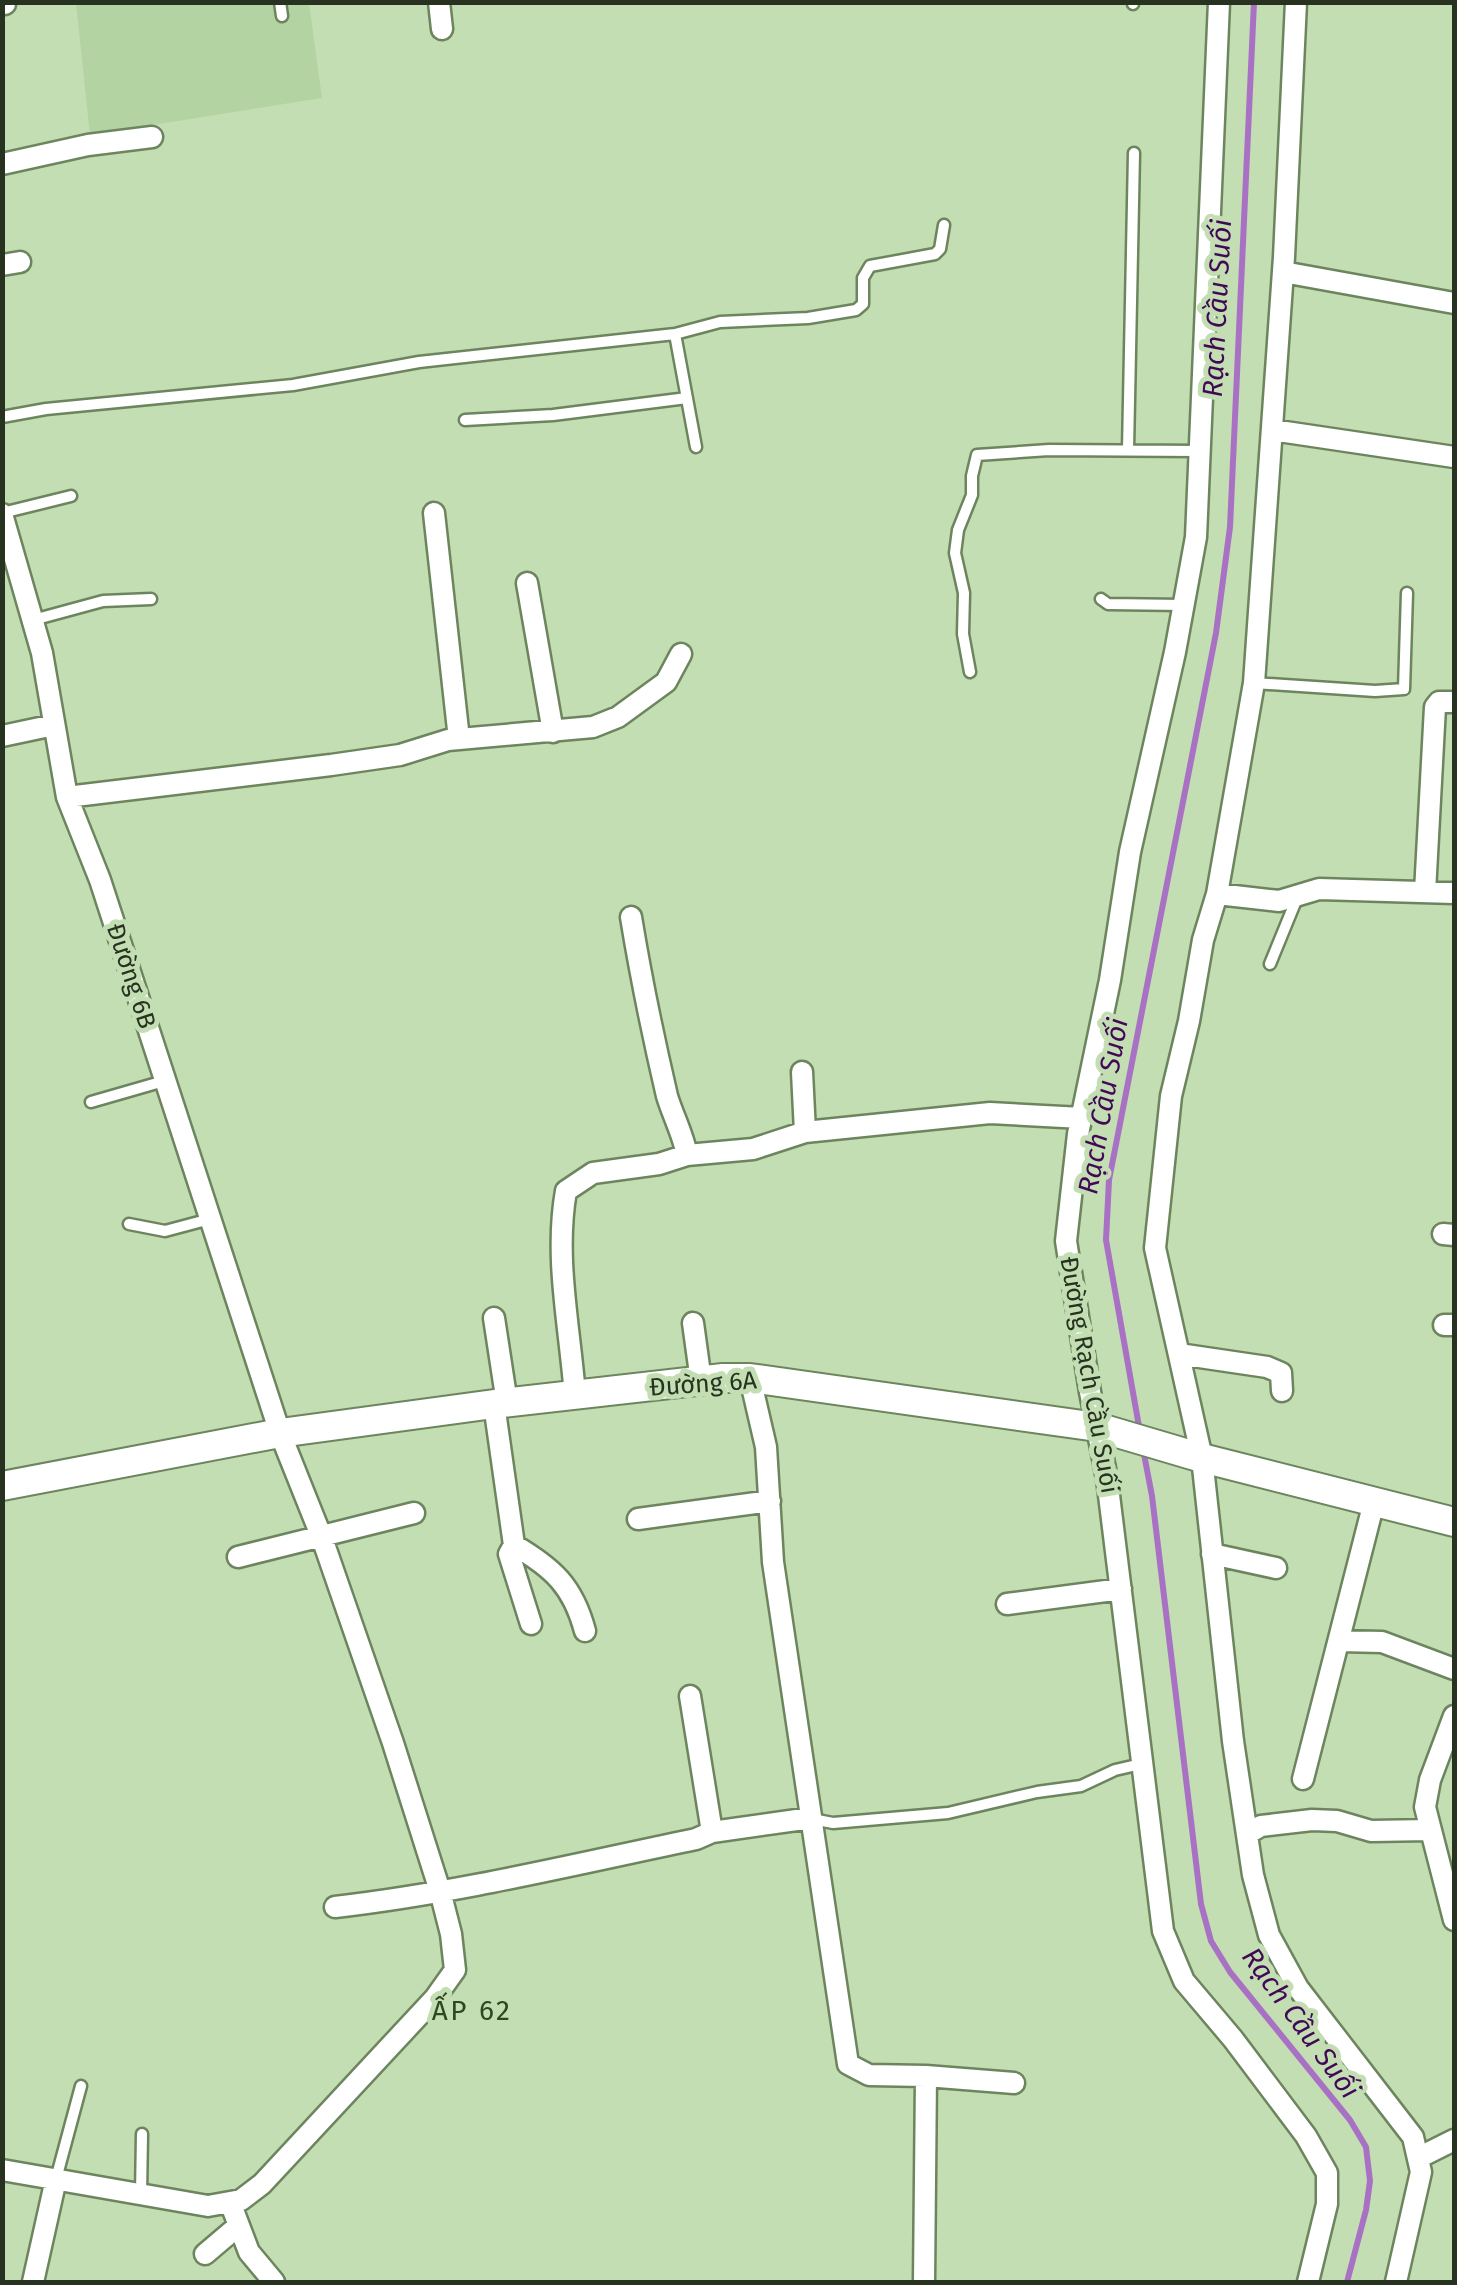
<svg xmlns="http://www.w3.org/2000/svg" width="1457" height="2285" viewBox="0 0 1457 2285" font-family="'Fira Sans',sans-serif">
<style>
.built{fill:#b4d3a2}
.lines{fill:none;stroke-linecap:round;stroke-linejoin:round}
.stream{stroke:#a971c4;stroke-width:6}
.lane-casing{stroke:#6c855e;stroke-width:15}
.street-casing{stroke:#6c855e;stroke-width:25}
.secondary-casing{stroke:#6c855e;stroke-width:32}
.lane{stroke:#fff;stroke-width:10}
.street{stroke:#fff;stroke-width:20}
.secondary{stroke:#fff;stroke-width:28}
.labels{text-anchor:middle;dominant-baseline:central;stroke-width:10;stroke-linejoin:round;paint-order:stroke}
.street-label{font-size:25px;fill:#273221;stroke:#c3deb3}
.water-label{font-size:28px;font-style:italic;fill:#410856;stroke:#c3deb3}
.neighbourhood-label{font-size:28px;letter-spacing:2.5px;fill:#304622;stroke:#c3deb3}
</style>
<rect width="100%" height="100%" fill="#c3deb3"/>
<!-- built -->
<path class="built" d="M76,3H309L322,98L90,135Z"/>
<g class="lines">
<!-- stream -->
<path class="stream" d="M1140,1432L1106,1240L1109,1180L1216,633L1230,527L1254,2
M1143,1449L1152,1496L1201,1904L1211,1941L1230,1972L1350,2120L1366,2147L1370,2181L1366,2210L1347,2282"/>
<!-- lane casing -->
<g class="lane-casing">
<path id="lane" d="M280,2L282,16
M1133,4V2
M675,334L696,447
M2,417L46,409L293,385L419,362L675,334L720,322L808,318L856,310L863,304V278L870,266L935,254L940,249L944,225
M465,420L553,415L687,398
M1128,450L1134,153
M2,513L71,496
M1101,599L1108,604L1183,605
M33,620L103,601L151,599
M970,672L963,634L964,593L955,553L958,530L972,495V476L977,455L1049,450L1199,451
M1254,683L1375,691L1404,689L1407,593
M1270,964L1297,898
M91,1102L164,1081
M129,1224L165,1231L210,1219
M812,1819L833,1823L948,1813L1037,1792L1081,1786L1115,1770L1141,1764
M56,2179L81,2086
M141,2194L142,2134"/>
</g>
<!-- street casing -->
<g class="street-casing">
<path id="street" d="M439,2L442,29
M1219,2L1196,537L1175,652L1130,852L1110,980L1078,1134L1066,1241L1090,1392L1107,1479L1163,1931L1184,1981L1233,2039L1306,2136L1327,2173V2204L1308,2282
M1296,2L1284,257L1254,683L1217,894L1203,940L1189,1021L1171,1096L1155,1248L1202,1458L1233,1741L1253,1875L1269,1935L1298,1988L1413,2137L1421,2172L1396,2282
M2,4H5
M2,164L88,145L152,137
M2,265L20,262
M1283,272L1454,303
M1272,430L1454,457
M434,513L459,739
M2,514L42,653L67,797L100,880L280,1433L322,1538L393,1743L440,1891L451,1934L455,1970L435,1998L262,2184L241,2200L208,2206L2,2170
M527,583L553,732
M2,736L54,725
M67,797L331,765L400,755L448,740L593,727L618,717L666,682L681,654
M1425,892L1435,707L1439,702H1454
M1217,894L1279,901L1319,889L1454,893
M631,917C641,978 653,1036 667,1096C673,1116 683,1134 687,1155
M805,1132L990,1113L1082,1118
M1443,1234L1454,1235
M494,1318L507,1403
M693,1323L701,1381
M1444,1325H1454
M1179,1354L1267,1367L1281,1373L1282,1391
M750,1378L766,1447L773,1562L848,2064L869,2075L926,2076L924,2282
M575,1396C570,1328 554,1258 566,1191L593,1173L659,1164L687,1155L753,1149L805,1132L802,1072
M494,1404L514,1545L509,1554L531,1624
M638,1519L770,1501
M514,1545C553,1568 573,1586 585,1631
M1212,1554L1276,1568
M238,1557L414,1513
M1007,1604L1121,1589
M1339,1641L1382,1642L1454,1669
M1454,1716L1430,1780L1425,1807L1454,1920
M1303,1779L1374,1502
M712,1832L811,1818
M1247,1834L1261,1826L1312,1820L1337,1821L1371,1831L1430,1830
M335,1907C457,1893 576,1864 696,1839L712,1832L690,1696
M926,2076L1014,2083
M1418,2158L1454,2140
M230,2202L249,2252L274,2282
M205,2254L238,2226
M33,2282L56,2179"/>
</g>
<!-- secondary casing -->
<g class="secondary-casing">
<path id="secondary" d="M2,1486L280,1433L494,1404L723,1378H750L1097,1427L1202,1458L1454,1522"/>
</g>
<!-- lane -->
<use href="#lane" class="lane"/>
<!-- street -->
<use href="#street" class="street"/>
<!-- secondary -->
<use href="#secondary" class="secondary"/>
</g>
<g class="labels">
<!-- street labels -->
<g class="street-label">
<text transform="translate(131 976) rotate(72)">Đường 6B</text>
<text transform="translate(1089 1375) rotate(80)">Đường Rạch Cầu Suối</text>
<text transform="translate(703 1384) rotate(-4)">Đường 6A</text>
</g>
<!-- water labels -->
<g class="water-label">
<text transform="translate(1217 308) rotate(-87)">Rạch Cầu Suối</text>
<text transform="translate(1103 1106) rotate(-80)">Rạch Cầu Suối</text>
<text transform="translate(1301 2023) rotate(54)">Rạch Cầu Suối</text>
</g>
<!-- neighbourhood labels -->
<g class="neighbourhood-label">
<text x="472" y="2010">ẤP 62</text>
</g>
</g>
<!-- border -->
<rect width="1457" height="2285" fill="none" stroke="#273221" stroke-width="10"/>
</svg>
